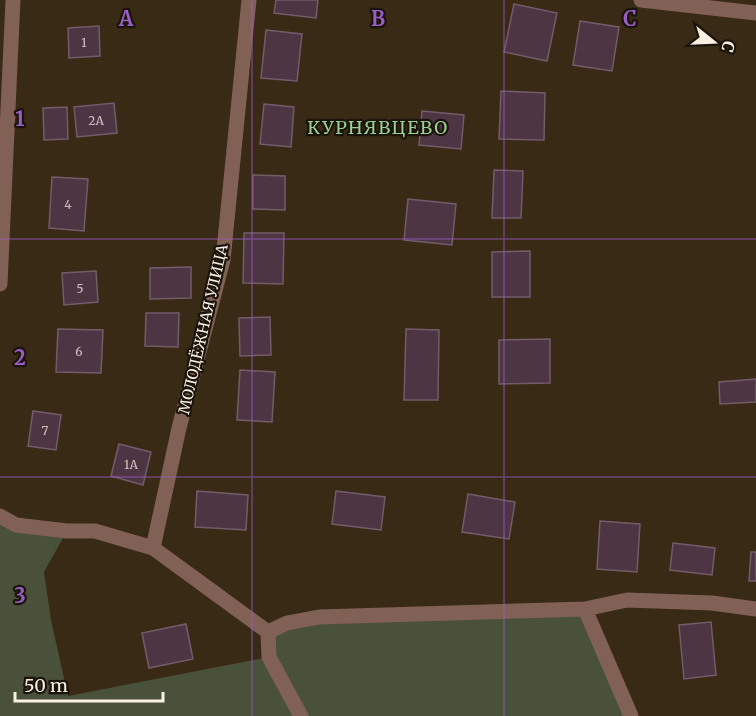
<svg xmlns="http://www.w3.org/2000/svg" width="756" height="716" viewBox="0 0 756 716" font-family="Merriweather,serif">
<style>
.green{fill:#49513a}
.building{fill:#4e3544;stroke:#745b6a;stroke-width:1.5}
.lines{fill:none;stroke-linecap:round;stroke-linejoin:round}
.minor{stroke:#816056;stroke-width:15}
.grid{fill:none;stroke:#9a5dc8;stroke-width:1.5;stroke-opacity:0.55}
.labels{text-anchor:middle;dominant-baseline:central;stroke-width:4.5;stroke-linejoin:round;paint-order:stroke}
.number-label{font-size:12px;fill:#cec1bb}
.street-label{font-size:15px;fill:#f9f0e3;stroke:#1a140b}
.quarter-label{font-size:18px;letter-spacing:1.5px;fill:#9bcf92;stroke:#1a140b}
.grid-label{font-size:20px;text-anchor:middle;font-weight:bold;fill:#9a5dc8;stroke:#1a140b;stroke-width:4.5;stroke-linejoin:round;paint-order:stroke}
</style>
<rect width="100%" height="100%" fill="#382a15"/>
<!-- green -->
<path class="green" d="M0,516L67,531L44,572L51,620L68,696L269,657L268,632L287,623L585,609L631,716H0Z"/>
<!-- building -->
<path class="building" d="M276,0H318L316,18L274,13Z
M514,4L557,13L547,61L504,52Z
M580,21L619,27L612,71L573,65Z
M99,26L100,56L69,58L68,28Z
M266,30L302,34L297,81L261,78Z
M501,91L545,93L544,140L499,139Z
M114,103L117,133L77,137L74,107Z
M264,104L294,107L291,147L260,144Z
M67,107L68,139L44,140L43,108Z
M422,111L464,115L461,149L419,145Z
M494,170L523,171L521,218H492Z
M253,175L285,176V210L253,209Z
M52,177L88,179L84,231L49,228Z
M408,199L456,204L452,245L404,240Z
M244,233H284L283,284L243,283Z
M530,251V297H492V252Z
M191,267V298L150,299V268Z
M96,271L98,302L64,305L62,273Z
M146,313H179L178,347L145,346Z
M270,317L271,355L240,356L239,318Z
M58,329L103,330L101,373L56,372Z
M406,329L439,330L438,400H404Z
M550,339V383L499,384V340Z
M240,370L275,372L272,422L237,420Z
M756,379V402L720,404L719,382Z
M33,411L61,415L56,450L28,446Z
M119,444L151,452L143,485L111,476Z
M197,491L248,495L246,530L195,527Z
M336,491L385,497L381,530L332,524Z
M468,494L515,502L509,539L462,532Z
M600,521L640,524L637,572L597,569Z
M673,543L715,548L712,575L670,570Z
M751,552H756V581H749Z
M711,622L716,675L684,679L679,625Z
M186,624L193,659L149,668L142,633Z"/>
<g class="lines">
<!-- minor -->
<path class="minor" d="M641,0L756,13
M0,284L13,0
M0,516L16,525L67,531H95L153,548L268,632L269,657L301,716
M153,548L179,428L223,260L249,0
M585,609L631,716
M268,632L287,623L319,617L585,609L627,600L712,603L756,609"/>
</g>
<!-- grid -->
<path class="grid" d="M252,0V716M504,0V716M0,239H756M0,477H756"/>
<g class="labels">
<!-- number labels -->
<g class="number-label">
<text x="84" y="42">1</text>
<text x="96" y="120">2А</text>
<text x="68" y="204">4</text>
<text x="80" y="288">5</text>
<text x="79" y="351">6</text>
<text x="45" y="430">7</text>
<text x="131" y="464">1А</text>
</g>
<!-- street labels -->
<g class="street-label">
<text transform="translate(203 329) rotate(-77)">МОЛОДЁЖНАЯ УЛИЦА</text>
</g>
<!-- quarter labels -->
<g class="quarter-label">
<text x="378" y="127">КУРНЯВЦЕВО</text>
</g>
</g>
<g class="grid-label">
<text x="126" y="26">A</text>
<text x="378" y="26">B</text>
<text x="630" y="26">C</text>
<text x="20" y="126">1</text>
<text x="20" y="365">2</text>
<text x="20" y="603">3</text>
</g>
<!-- north arrow -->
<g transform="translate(714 42) rotate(108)" stroke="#1a140b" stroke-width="4.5" paint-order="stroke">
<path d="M0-4.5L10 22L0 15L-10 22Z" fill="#f9f0e3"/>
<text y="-9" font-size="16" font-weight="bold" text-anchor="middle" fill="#f9f0e3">С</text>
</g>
<!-- scale -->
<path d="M15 692v9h148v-9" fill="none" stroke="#f9f0e3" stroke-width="3"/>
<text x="24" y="692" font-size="18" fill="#f9f0e3" stroke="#1a140b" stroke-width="4.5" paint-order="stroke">50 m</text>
</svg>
